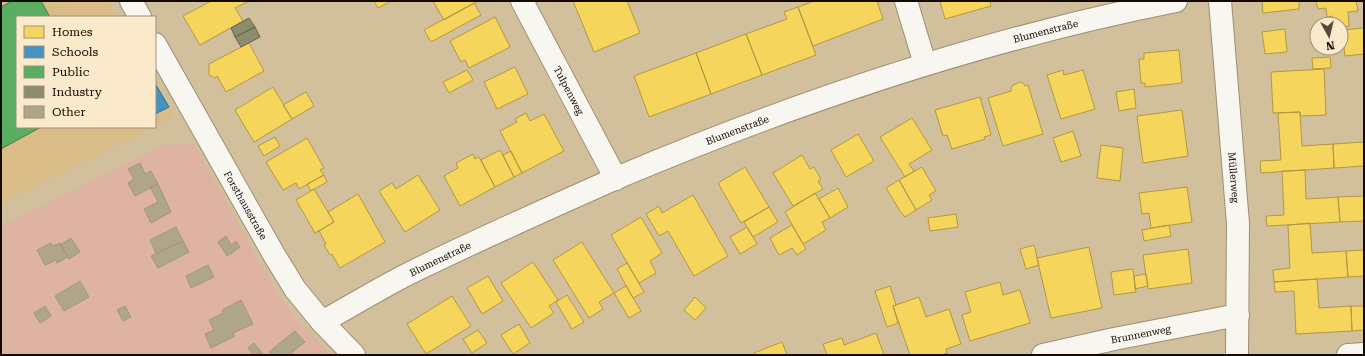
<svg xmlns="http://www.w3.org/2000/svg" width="1365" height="356" viewBox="0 0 1365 356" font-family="'Roboto Serif',serif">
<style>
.built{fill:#dabd86}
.green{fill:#deb3a2}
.homes{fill:#f6d55c;stroke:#b29840}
.schools{fill:#4393c3;stroke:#356a88}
.public{fill:#5aae61;stroke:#457c44}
.industry{fill:#8c8c6e;stroke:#68654d}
.building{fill:#afa68a;stroke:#a1977b}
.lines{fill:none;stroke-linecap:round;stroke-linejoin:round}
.minor-casing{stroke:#9c8e73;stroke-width:24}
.minor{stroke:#f8f6f0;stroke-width:22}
.labels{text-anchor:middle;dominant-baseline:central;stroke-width:4;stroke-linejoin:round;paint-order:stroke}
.street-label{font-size:10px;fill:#140900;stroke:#fae9ca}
</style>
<rect width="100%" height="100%" fill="#d2c09d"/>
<!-- built -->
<path class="built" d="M1,1H108L117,17H17V127H153L1,203Z
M155,83L174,116L155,126Z"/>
<!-- green -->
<path class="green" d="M194,144L278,295L293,315L332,355H1V227L163,145Z"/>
<!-- homes -->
<path class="homes" d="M211,1H246L247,2L235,8L243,21L200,45L183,16Z
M374,1H391L378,8Z
M433,1H478L444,20Z
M573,1H627L640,33L594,52Z
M814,1H877L883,19L813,46L798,7Z
M940,1H990L991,6L945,19Z
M1262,1H1299V9L1263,13Z
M1316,1H1356L1358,11L1348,12L1349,26L1341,27V24H1333L1332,16L1327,17L1326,8L1318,9Z
M474,3L481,15L431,42L424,30Z
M798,7L816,55L762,75L746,34L787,19L784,12Z
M495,17L510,47L469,68L465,60L461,62L450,41Z
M1364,28V54L1345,56L1342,30Z
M1285,29L1287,52L1265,54L1262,32Z
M746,34L762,75L711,94L696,53Z
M249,43L264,71L226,92L217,76L215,78L209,75V64Z
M1179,50L1182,83L1145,87V83H1141L1139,59H1144V53Z
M696,53L711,94L649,117L634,76Z
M1330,57L1331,68L1313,69L1312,58Z
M515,67L528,94L497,109L484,82Z
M1324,69L1326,115L1300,116V112L1273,113L1271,72Z
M467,70L473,80L449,93L443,82Z
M1063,70L1064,75L1083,70L1095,109L1061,119L1047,75Z
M1020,82L1023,83L1025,86L1028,85L1043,134L1003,146L988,98L1011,91V88L1013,85Z
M273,87L292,119L254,142L235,110Z
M1134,89L1136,108L1119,111L1116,92Z
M306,92L314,106L292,119L283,105Z
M980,97L991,135L984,137L985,139L952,149L947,135L943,136L935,110Z
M1182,110L1188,156L1143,163L1137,116Z
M1300,112L1302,146L1333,144L1334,168L1261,173L1260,161L1281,160L1278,113Z
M526,113L530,121L544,114L564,151L522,173L500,131L517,122L515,119Z
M912,118L932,150L909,164L914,171L905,177L880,137Z
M1073,131L1081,156L1061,162L1053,138Z
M858,134L874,161L846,177L831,150Z
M275,137L280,146L264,156L258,146Z
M307,138L324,168L320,170L324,175L299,189L296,183L283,190L266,162Z
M1364,142V166L1334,168L1333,144Z
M1101,145L1123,148L1120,181L1097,178Z
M500,150L514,177L495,187L481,160Z
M511,151L522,173L514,177L503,155Z
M473,154L475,159L479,157L495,187L460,206L444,176L458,168L456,163Z
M802,155L810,169L814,167L821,179L818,181L823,189L793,206L773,173Z
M745,167L769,207L741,223L718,183Z
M922,167L936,191L929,195L932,200L916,210L899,180Z
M1305,170L1306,199L1338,197L1340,222L1267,226L1266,216L1284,215L1282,171Z
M324,175L327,182L311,191L307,184Z
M418,175L440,210L405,232L379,191L392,183L396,189Z
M899,180L916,210L905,217L900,211L886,188Z
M1187,187L1192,222L1151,228L1149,213L1142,214L1139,193Z
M838,188L848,207L830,218L819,199Z
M314,189L334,222L315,233L296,200Z
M815,193L830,218L822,222L826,230L803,244L785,212Z
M358,194L385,242L340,268L332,254L330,255L324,245L326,244L319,231L334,222L328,212Z
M693,195L728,256L694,276L668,231L659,236L646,214L659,206L662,213Z
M1364,196V221L1340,222L1338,197Z
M769,207L778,222L753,237L744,222Z
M956,214L958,227L930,231L928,218Z
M641,217L662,253L650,261L656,273L639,283L611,235Z
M1310,223L1312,253L1346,251L1348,277L1274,282L1273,270L1290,268L1288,225Z
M792,225L806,249L797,255L792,248L779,255L770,238Z
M1169,225L1171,236L1144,241L1142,230Z
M747,227L757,244L740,254L730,237Z
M582,242L614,293L599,302L603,309L589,318L553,260Z
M1034,245L1039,265L1026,269L1020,249Z
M1089,247L1102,308L1051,318L1037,258Z
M1188,249L1192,283L1148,289L1143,255Z
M1364,250V276L1348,277L1346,251Z
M533,262L558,300L549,306L554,313L531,328L501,283Z
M627,263L644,292L633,298L617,269Z
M1133,269L1136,292L1114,295L1111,272Z
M1146,274L1148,286L1135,289L1134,276Z
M488,276L503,301L482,314L467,288Z
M1317,279L1319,308L1351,306L1352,331L1296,334L1294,291L1275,292L1274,282Z
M1000,282L1003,295L1020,290L1030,323L970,341L962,315L971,312L965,292Z
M626,286L641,311L629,318L614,293Z
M890,286L896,305L893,306L898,323L887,327L875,291Z
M567,295L584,322L572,329L556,302Z
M452,296L471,326L426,354L407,324Z
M695,297L706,308L695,320L684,310Z
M919,297L926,317L949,309L961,344L946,349L947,353L941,355H910L893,306Z
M1351,306H1364V330L1352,331Z
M519,324L530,343L513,354L501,335Z
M478,330L487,343L472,353L463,339Z
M876,333L884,355H827L823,344L842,338L844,345Z
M782,342L787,355H755L754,353Z"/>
<!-- schools -->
<path class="schools" d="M156,85L169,107L155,114V86Z"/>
<!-- public -->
<path class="public" d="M12,1H41L50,17H17V127H41L1,149V7Z"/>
<!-- industry -->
<path class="industry" d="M249,18L255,27L235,37L231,28Z
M255,27L260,37L241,47L235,37Z"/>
<!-- building -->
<path class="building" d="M140,163L145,174L151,171L158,184L135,196L128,183L134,179L128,169Z
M158,184L171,212L151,223L144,209L158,202L150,187Z
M176,227L183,241L156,253L150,240Z
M226,236L231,245L236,241L240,247L227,256L218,242Z
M71,238L80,252L69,259L60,245Z
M183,241L189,252L158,268L151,256Z
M51,243L53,246L60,243L68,257L57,263L56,260L45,265L37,250Z
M208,265L214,277L191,288L186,276Z
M80,281L89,297L64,311L55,296Z
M241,300L253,324L233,333L235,336L211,348L205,334L214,330L209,320L223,313L222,310Z
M45,306L51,316L40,323L34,313Z
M125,306L131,317L123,321L117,310Z
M295,331L305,342L289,355H272L269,352Z
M254,343L264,355H253L248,348Z"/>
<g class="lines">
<!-- minor casing -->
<g class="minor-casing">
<g id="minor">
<path d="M131,1L140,17"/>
<path id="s1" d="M522,1L616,179"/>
<path d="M906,1L925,64"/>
<path id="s2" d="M1220,1L1238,224L1237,355"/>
<path id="s3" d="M155,44L273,253L295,289L322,322L354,355"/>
<path id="s4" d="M322,322C351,306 380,288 410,273C479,239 549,208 619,177C799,101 984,39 1176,1"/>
<path id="s5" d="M1043,355L1114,339L1238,315"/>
<path d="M1348,355L1364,354"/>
</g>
</g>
<!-- minor -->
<use href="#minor" class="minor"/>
</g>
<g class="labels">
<!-- street labels -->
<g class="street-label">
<text stroke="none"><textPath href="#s4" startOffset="782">Blumenstraße</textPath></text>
<text stroke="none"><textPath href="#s1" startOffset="101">Tulpenweg</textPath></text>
<text stroke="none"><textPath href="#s4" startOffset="458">Blumenstraße</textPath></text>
<text stroke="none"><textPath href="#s2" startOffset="177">Müllerweg</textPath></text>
<text stroke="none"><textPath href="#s3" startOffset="185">Forsthausstraße</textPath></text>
<text stroke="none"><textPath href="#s4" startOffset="134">Blumenstraße</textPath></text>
<text stroke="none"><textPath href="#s5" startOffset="100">Brunnenweg</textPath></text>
</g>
</g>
<!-- border -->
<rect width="1365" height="356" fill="none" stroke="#140900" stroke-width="4"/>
<!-- legend -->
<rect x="16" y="16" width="140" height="112" fill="#fae9ca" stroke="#9e8f79"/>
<rect x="24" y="26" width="20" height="12" fill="#f6d55c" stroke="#9e8f79"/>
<text x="52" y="36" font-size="12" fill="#140900">Homes</text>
<rect x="24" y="46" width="20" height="12" fill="#4393c3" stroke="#9e8f79"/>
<text x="52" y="56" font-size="12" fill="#140900">Schools</text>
<rect x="24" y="66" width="20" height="12" fill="#5aae61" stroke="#9e8f79"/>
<text x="52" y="76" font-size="12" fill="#140900">Public</text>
<rect x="24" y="86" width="20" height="12" fill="#8c8c6e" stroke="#9e8f79"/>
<text x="52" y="96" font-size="12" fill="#140900">Industry</text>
<rect x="24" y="106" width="20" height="12" fill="#afa68a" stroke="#9e8f79"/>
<text x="52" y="116" font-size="12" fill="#140900">Other</text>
<!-- north arrow -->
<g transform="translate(1329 36) rotate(172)"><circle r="19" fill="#fae9ca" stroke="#9e8f79"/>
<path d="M0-3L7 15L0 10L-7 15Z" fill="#564937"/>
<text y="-6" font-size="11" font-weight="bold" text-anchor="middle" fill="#140900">N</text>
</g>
</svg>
